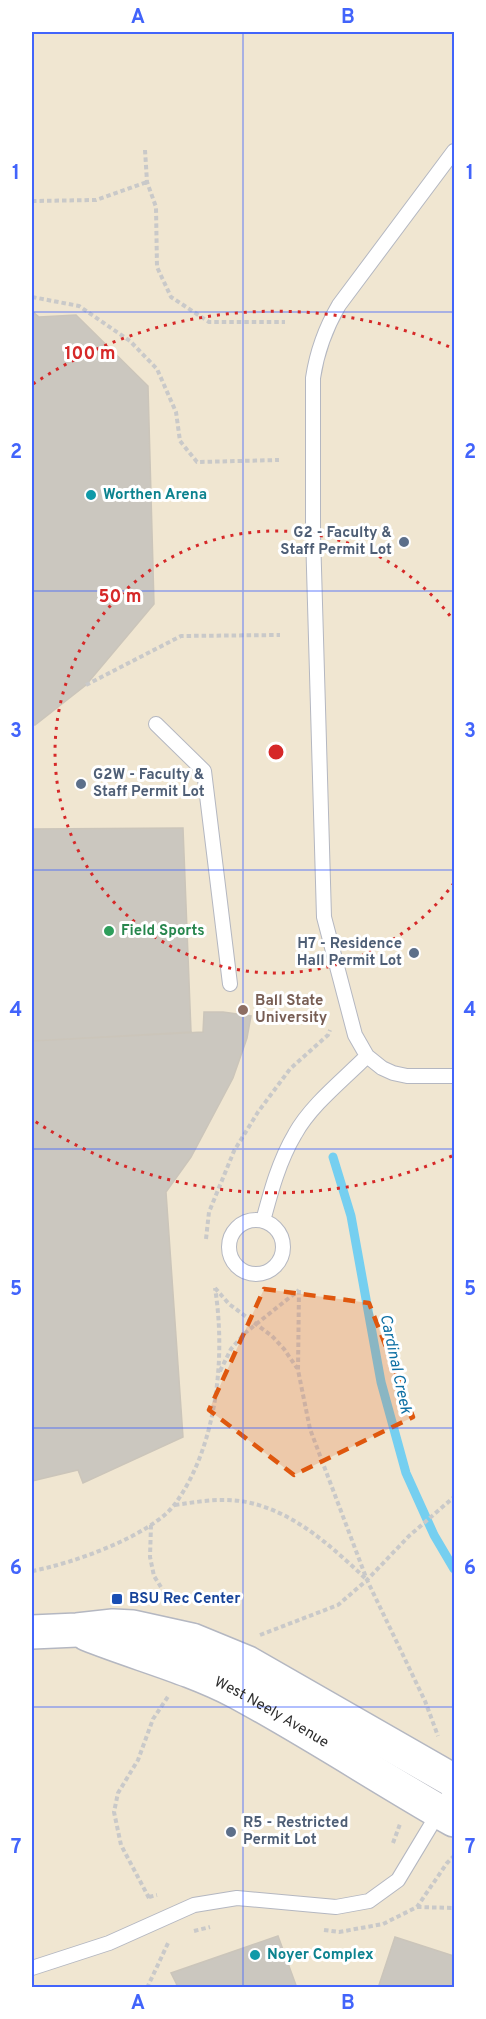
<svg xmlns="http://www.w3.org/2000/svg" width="486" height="2019" viewBox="0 0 486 2019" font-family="Overpass,sans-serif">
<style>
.education{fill:#f0e6d1}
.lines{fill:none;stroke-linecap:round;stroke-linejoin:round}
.stream{stroke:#75cff0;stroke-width:9}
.building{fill:#cbc7bf;stroke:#cbc5ba;stroke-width:1.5}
.lane-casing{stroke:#b4b7c1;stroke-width:16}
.secondary-casing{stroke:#b4b7c1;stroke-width:36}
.path{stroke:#c9c9c9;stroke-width:4;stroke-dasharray:4.5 3;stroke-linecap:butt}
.lane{stroke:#fff;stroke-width:14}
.secondary{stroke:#fff;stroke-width:33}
.marked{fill:#df570e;fill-opacity:0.2;stroke:#df570e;stroke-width:4.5;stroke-dasharray:12 8;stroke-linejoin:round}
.grid{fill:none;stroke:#4264fb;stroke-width:1.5;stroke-opacity:0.55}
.ring{fill:none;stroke:#d62828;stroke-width:3;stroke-dasharray:3 6}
.culture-dot{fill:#0f9aa8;stroke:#fff;stroke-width:2}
.service-dot{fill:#5c6f8a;stroke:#fff;stroke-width:2}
.leisure-dot{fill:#2e9e5b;stroke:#fff;stroke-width:2}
.education-dot{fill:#8d6e63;stroke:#fff;stroke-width:2}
.transit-dot{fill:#1a4fb4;stroke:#fff;stroke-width:2}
.labels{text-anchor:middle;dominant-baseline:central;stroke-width:6;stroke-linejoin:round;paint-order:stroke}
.culture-label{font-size:15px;font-weight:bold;fill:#0d838f;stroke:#fff;text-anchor:start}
.service-label{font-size:15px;font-weight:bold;fill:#4e5e75;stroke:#fff;text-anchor:end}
.leisure-label{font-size:15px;font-weight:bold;fill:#27864d;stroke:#fff;text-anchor:start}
.education-label{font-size:15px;font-weight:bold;fill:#785e54;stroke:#fff;text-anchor:start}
.transit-label{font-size:15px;font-weight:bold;fill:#164399;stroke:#fff;text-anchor:start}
.street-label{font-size:15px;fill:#2e2e2e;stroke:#fff}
.water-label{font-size:16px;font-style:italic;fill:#0d6fa3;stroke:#fff}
.centre{fill:#d62828;stroke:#fff;stroke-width:3}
.ring-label{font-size:18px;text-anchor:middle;font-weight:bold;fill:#d62828;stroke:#fff;stroke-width:6;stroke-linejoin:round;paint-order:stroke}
.neatline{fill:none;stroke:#4264fb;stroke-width:2}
.grid-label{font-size:20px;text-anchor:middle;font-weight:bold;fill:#4264fb}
</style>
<rect width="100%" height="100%" fill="#efe9e1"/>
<!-- education -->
<path class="education" d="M32,32H454V1987H32Z"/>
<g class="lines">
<!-- stream -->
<path class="stream" d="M333,1157L351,1216L381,1382L406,1473L434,1535L454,1569"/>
</g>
<!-- building -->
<path class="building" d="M32,311L39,317L76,315L148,386L154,604L86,685L35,725H32Z
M183,828L191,1032L32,1041V829Z
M204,1012H223L251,1016L247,1038L233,1078L191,1157L166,1192L183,1437L83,1483L78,1470L32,1481V1041L203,1032Z
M278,1936L297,1988H171L177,1985L171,1973Z
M395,1937L454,1956V1988H386L379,1985Z"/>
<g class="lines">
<!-- lane casing -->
<g class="lane-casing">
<path id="lane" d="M454,151L339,305C325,329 317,351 313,378V534L324,917L355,1035L367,1056L382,1068L393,1073L407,1076H454
M156,724L204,771L230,984
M229 1247a27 27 0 1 1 54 0a27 27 0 1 1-54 0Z
M263,1221C271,1191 279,1161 295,1134C311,1105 343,1080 367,1056
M32,1968L109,1943L194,1905L237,1898L336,1907L369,1901L398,1880L454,1787"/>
</g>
<!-- secondary casing -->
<g class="secondary-casing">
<g id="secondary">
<path d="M32,1632L77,1630L113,1626L133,1627L192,1640L248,1663L454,1781"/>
<path id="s1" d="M87,1634C137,1654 189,1667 237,1692C311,1732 382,1779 454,1820"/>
</g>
</g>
<!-- path -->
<path class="path" d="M145,150L147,182L156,207L157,267L171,297L209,322H285
M32,201L96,200L147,182
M32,297L79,306L130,341L157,369L176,412L180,441L197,462L279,460
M86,685L181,636L280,635
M206,1239L209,1212L234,1151L258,1112L290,1069L328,1035L330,1030
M215,1288L229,1304L272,1336L284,1349L297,1368
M299,1290L298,1370L310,1429L367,1580L425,1701L438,1736
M220,1371L231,1349L245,1333L299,1290
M175,1505C196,1502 219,1498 240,1501C290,1508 330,1545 365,1578
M151,1525L150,1557L154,1576L171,1603
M32,1571C71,1564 151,1536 175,1504C217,1446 226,1357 215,1288
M260,1635L338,1605L367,1580L409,1536L454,1497
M393,1843L400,1824
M149,1897L157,1895
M149,1898L121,1845L114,1812L118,1793L138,1760L153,1719L169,1695
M417,1907L454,1908
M324,1930L339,1932L383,1924L417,1907L447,1863L454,1856
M194,1931L210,1927
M147,1988L169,1941"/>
<!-- lane -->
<use href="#lane" class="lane"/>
<!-- secondary -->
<use href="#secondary" class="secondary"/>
</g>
<!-- marked area -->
<path class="marked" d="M264,1289L369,1303L413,1417L294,1475L209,1410Z"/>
<!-- grid -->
<path class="grid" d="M243,32V1988M32,312H454M32,591H454M32,870H454M32,1149H454M32,1428H454M32,1707H454"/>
<!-- distance rings -->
<g class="ring">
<path d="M454 883A221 221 0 1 1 454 621"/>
<path d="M452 1156A441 441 0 0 1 33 1120M33 384A441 441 0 0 1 452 348"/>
</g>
<!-- markers -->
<g class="culture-dot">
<circle cx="91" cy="495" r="6"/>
<circle cx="255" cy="1955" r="6"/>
</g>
<g class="service-dot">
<circle cx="404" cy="542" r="6"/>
<circle cx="81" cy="784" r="6"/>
<circle cx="414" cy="953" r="6"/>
<circle cx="231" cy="1832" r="6"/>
</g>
<circle class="leisure-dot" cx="109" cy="931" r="6"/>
<circle class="education-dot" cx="243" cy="1010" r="6"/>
<rect class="transit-dot" x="111" y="1593" width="12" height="12" rx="3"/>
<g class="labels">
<!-- culture labels -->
<g class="culture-label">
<text x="103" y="495">Worthen Arena</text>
<text x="267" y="1955">Noyer Complex</text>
</g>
<!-- service labels -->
<g class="service-label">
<text x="392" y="533">G2 - Faculty &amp;<tspan x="392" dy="17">Staff Permit Lot</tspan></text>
<text x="93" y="775" text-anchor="start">G2W - Faculty &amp;<tspan x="93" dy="17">Staff Permit Lot</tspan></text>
<text x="402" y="944">H7 - Residence<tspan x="402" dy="17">Hall Permit Lot</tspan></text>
<text x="243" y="1823" text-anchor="start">R5 - Restricted<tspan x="243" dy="17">Permit Lot</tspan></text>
</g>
<!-- leisure labels -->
<g class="leisure-label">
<text x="121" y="931">Field Sports</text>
</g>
<!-- education labels -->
<g class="education-label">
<text x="255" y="1001">Ball State<tspan x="255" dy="17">University</tspan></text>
</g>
<!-- transit labels -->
<g class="transit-label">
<text x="129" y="1599">BSU Rec Center</text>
</g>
<!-- street labels -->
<g class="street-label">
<text stroke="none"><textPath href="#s1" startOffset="201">West Neely Avenue</textPath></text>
</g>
<!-- water labels -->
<g class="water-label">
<text transform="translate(395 1364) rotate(78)">Cardinal Creek</text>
</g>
</g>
<circle cx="276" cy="752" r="9" class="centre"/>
<g class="ring-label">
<text x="90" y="359">100 m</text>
<text x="120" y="602">50 m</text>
</g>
<!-- border -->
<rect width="486" height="2019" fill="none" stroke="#ffffff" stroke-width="66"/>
<rect x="33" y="33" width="420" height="1953" class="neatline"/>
<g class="grid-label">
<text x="138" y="23">A</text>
<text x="348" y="23">B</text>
<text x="16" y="179">1</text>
<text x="470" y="179">1</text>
<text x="16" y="458">2</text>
<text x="470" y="458">2</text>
<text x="16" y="737">3</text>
<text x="470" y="737">3</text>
<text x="16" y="1016">4</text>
<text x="470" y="1016">4</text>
<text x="16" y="1295">5</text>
<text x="470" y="1295">5</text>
<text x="16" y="1574">6</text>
<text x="470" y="1574">6</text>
<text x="16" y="1853">7</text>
<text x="470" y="1853">7</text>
<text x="138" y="2009">A</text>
<text x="348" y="2009">B</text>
</g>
</svg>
